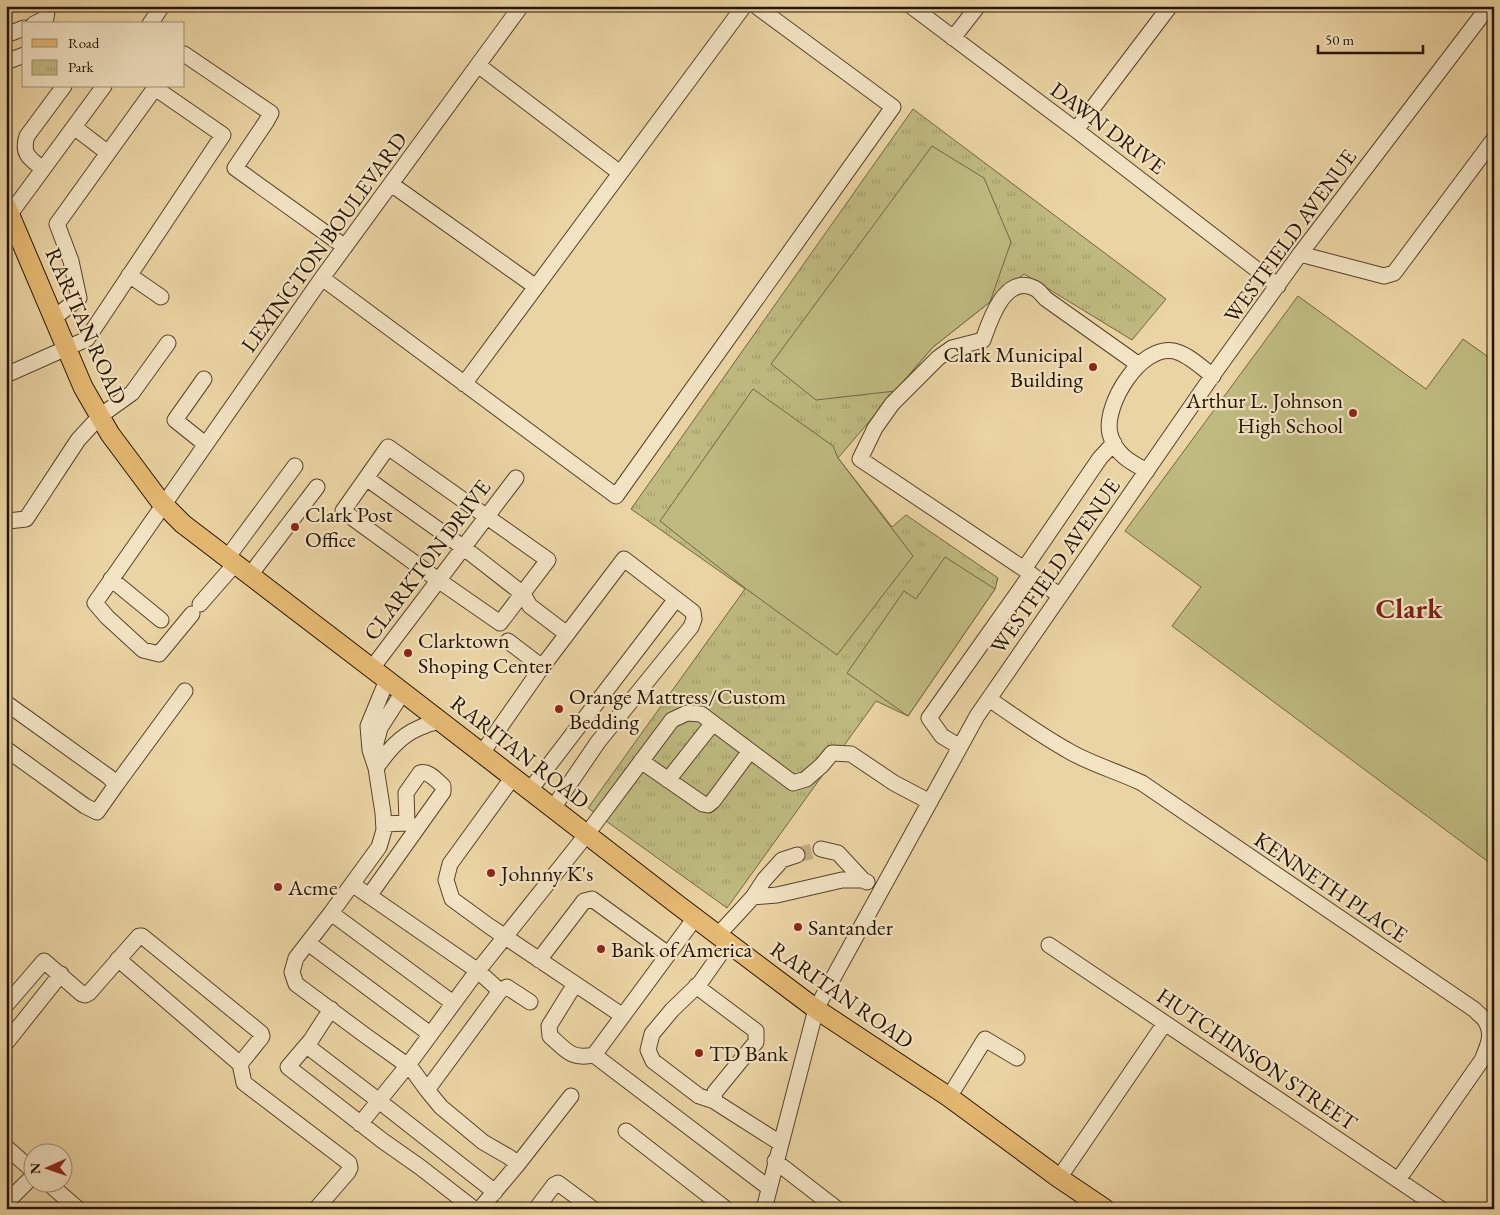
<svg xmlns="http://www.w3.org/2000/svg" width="1500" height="1215" viewBox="0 0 1500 1215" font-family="'EB Garamond',serif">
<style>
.park{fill:url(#park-tufts);stroke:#726740}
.garden{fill:#bfbb80;stroke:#726740}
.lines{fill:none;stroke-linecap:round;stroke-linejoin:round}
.minor-tunnel{stroke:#c3ad83;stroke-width:15;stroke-dasharray:15 8;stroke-linecap:butt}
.minor-casing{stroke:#56432a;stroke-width:17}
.major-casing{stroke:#241301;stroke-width:21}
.minor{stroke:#f2e3c3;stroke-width:15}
.major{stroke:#e6ba72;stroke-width:19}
.poi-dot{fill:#8f2418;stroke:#f2e3c3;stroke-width:2}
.labels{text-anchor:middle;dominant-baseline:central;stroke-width:4.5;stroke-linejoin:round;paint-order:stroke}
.street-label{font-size:22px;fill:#241301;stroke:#f2e3c3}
.poi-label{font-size:22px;fill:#241301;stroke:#f2e3c3;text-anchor:start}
.district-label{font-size:28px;font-weight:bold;fill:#7a1f14;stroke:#f2e3c3}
</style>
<defs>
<pattern id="park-tufts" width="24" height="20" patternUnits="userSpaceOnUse" patternTransform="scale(1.25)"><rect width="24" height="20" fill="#bfbb80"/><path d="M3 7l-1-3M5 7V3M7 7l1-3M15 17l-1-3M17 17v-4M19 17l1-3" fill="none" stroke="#a4a06d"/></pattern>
</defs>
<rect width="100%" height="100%" fill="#ebd4a3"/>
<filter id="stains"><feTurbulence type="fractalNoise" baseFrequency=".004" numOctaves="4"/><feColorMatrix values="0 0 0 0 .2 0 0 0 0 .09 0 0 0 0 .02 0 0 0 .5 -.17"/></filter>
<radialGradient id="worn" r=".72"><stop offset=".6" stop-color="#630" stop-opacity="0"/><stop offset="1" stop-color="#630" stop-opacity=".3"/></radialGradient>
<!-- park -->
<path class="park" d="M913,109L1166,299L1132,340L1024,274L990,302L933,347L838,458L892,527L906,515L998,578L995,589L908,716L876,701L727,908L588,808L745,589L631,509Z"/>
<!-- garden -->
<path class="garden" d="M932,146L984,178L1011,242L990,302L933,347L895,391L816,400L771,364Z
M1298,296L1426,389L1463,339L1494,361V866L1172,626L1201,587L1125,531Z
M753,389L833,446L838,458L913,556L837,655L745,588L660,521Z
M945,557L995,589L908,716L847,673L904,591L916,599Z"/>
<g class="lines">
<!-- minor-tunnel -->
<path class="minor-tunnel" d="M797,855L821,849"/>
<!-- minor casing -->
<g class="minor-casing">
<path id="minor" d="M911,6L1076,130L1278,286
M34,24L46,18L47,11L45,6
M150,24L162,6
M6,35L24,28
M953,38L978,6
M184,54L271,113L266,122L235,168L345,247
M11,60L24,55
M478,65L620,173
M1076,130L1170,6
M43,169C30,159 21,154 27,136L64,86
M391,184L536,287
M10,214L104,86
M1300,254L1384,276L1394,273L1494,139
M129,275L161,297
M322,278L616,496L893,107L756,6
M54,318L79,298L71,261L57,224L108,153
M6,375L87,339L223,135L155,88L108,153L74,127
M204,379L175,420L205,444
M464,384L744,6
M388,447L548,560L500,623L438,580L343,511Z
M1147,471C1130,462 1115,454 1110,434C1103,405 1141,344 1174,351C1188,354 1202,368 1213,376
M366,478L464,548L523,594L530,606L567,634
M6,523L8,521L26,519L78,440L100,416L132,393L168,343
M227,558L295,466
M1024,569L860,459L875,428L892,404L938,358L952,348L983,340C990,320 1005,274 1034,288C1039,290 1042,295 1046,299L1139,365
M250,575L317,487
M111,579L161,620
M1060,596L1024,569L1100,458L1114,443
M200,604L235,564
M192,614L159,654L143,650L107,617L95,603L322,278L521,6
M508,641L542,667
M372,668L516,478
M387,680L368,726L370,750L376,768V743L380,728L403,692
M989,699C1014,716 1040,735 1067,750C1090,764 1117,771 1142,783L1475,1010C1478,1014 1484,1017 1486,1022C1494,1034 1487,1048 1482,1060L1398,1180
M6,703L109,777L116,785L97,812L85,806L6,749
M442,722C433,722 428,724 419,728C400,736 388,751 376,768L383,813L384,830L379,847L331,913L296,958L292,972L296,984L366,1036L411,1068L427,1090L441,1107L483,1142L509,1157L518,1164L480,1209
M960,747L942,736L929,718L1031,574
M482,753L542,667L624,559L693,612L694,619L691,627L598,742L553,808
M641,761L703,804L708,805L713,801L750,751
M513,777L450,864L446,880L452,899L489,926L623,1016
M668,780L713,723
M116,785L185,691
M530,790L676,599
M821,849L838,853L863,880L867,882
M352,884L478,971L500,991L427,1090
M369,896L443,792V786C436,780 428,770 420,773L406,793L407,823L384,824
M753,897L777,895L842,880H863
M331,913L453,1003
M695,918L594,1055L769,1188
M718,935L753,897L764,880L782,860L797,855
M308,943L430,1034
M1049,945L1441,1209
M118,959L240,1064L244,1083L349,1163L350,1168L348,1172L316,1209
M539,960L584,901L592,899L668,954
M575,984L549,1026L550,1036C566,1050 571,1060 594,1055
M696,986L756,1031V1042L715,1092L714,1101L780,1143
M500,991L507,987L530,1002
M6,1005L44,961L82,994L85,995L89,993L139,936H142L261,1033L262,1036L261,1038L240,1064
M331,1009L311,1040L288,1067L383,1141L420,1167L474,1209
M6,1043L61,974
M307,1046L379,1101L495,1192
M949,1097L985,1039L1017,1058
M714,1101L699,1096L653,1061L648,1050L652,1034L672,1010L700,983L728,943
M360,1124L408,1065L472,978L587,834L672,720L687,713L701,714L793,783L806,779L822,765L832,753L851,754L894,783L930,802
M626,1131L726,1209
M6,1147L32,1170
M775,1161L837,1209
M518,1164L571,1096
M1059,1178L1165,1023
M47,1182L78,1209
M6,1203L32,1177
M536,1209L554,1185L558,1183L593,1209
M764,1209L816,1009L977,716L1215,372L1300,254L1489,6"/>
</g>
<!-- major casing -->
<g class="major-casing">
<path id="major" d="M6,206L83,387L110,434L160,501L183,524L387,680L678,905L816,1009L949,1097L1059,1178L1105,1209"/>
</g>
<!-- minor -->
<use href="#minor" class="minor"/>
<!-- major -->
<use href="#major" class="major"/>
</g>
<!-- markers -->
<g class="poi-dot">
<circle cx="1093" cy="367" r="5"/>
<circle cx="1353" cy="413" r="5"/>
<circle cx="295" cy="527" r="5"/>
<circle cx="408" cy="653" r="5"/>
<circle cx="559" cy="709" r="5"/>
<circle cx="491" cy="873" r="5"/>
<circle cx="278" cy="887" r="5"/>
<circle cx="798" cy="927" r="5"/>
<circle cx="601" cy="949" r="5"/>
<circle cx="699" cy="1053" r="5"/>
</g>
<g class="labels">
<!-- street labels -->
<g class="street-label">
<text transform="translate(1108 128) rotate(37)">DAWN DRIVE</text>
<text transform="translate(1290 236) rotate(-54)">WESTFIELD AVENUE</text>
<text transform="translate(324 242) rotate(-54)">LEXINGTON BOULEVARD</text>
<text transform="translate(86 326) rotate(66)">RARITAN ROAD</text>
<text transform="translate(427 560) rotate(-53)">CLARKTON DRIVE</text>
<text transform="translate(1055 566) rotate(-55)">WESTFIELD AVENUE</text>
<text transform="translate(520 752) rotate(38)">RARITAN ROAD</text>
<text transform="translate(1331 887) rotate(34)">KENNETH PLACE</text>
<text transform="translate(842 995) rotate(35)">RARITAN ROAD</text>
<text transform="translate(1257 1059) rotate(34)">HUTCHINSON STREET</text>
</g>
<!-- poi labels -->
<g class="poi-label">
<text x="1083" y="354" text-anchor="end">Clark Municipal<tspan x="1083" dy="25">Building</tspan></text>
<text x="1343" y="400" text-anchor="end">Arthur L. Johnson<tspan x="1343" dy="25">High School</tspan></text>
<text x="305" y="514">Clark Post<tspan x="305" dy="25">Office</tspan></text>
<text x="418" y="640">Clarktown<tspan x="418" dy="25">Shoping Center</tspan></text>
<text x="569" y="696">Orange Mattress/Custom<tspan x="569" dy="25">Bedding</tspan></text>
<text x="501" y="873">Johnny K's</text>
<text x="288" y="887">Acme</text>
<text x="808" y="927">Santander</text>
<text x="611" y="949">Bank of America</text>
<text x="709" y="1053">TD Bank</text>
</g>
<!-- district labels -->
<g class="district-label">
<text x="1409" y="608">Clark</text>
</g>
</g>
<!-- margin -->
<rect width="1500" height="1215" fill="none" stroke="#ebd4a3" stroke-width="25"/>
<rect x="8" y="8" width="1485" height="1200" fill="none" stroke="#241301" stroke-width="2.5"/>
<rect x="12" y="12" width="1475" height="1190" fill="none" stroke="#241301"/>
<!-- legend -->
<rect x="22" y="22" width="162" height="65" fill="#f2e3c3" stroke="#a09075"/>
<rect x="32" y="39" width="25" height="8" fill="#e6ba72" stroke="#a09075"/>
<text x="68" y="48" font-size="15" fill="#241301">Road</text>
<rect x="32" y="60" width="25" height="15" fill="url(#park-tufts)" stroke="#a09075"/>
<text x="68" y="72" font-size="15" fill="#241301">Park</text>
<!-- north arrow -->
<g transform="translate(48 1168) rotate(268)"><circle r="24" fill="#f2e3c3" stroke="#a09075"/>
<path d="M0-4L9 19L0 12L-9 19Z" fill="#8f2418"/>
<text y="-8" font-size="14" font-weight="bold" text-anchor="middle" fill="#241301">N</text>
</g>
<!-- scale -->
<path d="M1318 45v8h105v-8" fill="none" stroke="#241301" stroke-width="2.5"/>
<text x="1325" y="45" font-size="15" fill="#241301" stroke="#f2e3c3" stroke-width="4" paint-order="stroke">50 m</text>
<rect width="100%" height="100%" filter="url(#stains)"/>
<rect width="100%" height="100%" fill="url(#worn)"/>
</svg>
